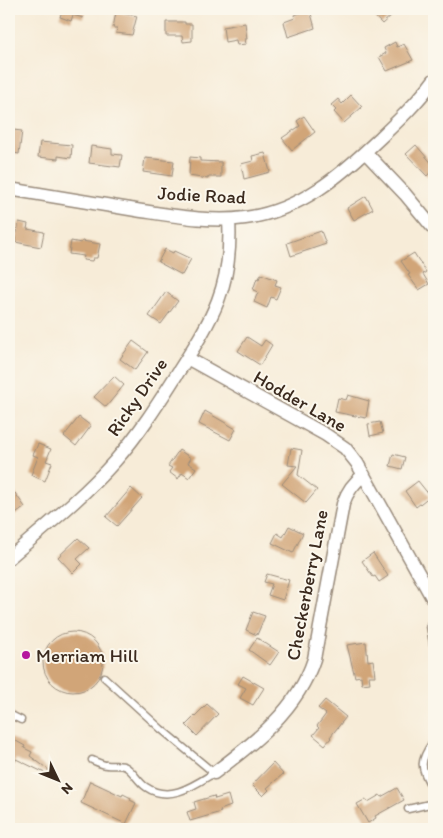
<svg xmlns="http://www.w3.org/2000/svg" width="443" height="838" viewBox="0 0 443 838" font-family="Itim,sans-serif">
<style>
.building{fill:#d1a578}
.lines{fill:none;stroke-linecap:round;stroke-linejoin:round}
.lane-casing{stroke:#998b7b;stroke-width:9}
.street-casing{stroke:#998b7b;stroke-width:15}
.lane{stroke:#fff;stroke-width:6}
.street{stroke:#fff;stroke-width:12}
.poi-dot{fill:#b5179e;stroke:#fbf7ec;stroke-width:2}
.labels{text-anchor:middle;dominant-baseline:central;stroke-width:4;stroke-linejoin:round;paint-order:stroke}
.street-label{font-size:19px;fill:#3b2a1e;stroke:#fbf7ec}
.poi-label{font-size:19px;fill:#3b2a1e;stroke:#fbf7ec;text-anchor:start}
</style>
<rect width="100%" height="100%" fill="#fbf7ec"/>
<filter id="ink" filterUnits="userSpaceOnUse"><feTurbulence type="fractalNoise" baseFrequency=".02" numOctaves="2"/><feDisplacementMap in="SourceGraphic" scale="10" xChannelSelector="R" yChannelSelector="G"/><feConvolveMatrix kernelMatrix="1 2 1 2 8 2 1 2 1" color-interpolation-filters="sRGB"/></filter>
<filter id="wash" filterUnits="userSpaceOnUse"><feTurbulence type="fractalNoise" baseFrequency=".0096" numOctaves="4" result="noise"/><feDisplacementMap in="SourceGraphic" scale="20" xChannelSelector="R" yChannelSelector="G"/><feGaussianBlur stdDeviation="1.12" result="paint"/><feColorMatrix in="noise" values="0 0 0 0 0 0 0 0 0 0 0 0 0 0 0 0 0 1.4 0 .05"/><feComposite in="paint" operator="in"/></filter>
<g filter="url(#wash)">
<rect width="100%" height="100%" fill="#f7ecd8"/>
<g id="blocks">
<!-- building -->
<path class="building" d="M60,9H86L83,18L73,15L71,21L60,17L62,11Z
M368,9H388L393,14L382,24Z
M310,10L315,28L288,37L284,22L295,18L294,15Z
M116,12L137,16L132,35L116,33L117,28H113Z
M166,22H185V24H192V41L183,42L182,36H166Z
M245,23L247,39H245L246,44L237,45L236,40L225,42L223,27Z
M395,42L397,47L404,44L413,60L387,71L379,57L386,53L384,48Z
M351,95L362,107L344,123L334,112L336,110L331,105L338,99L342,104Z
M304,116L315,132L292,150L282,138L300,126L297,121Z
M13,130L22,131L19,154L9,152V134L12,135Z
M40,142L72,145L71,158L58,156V159L38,157Z
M416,145L434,166V168L427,176L406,154Z
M91,146L112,149V154L122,155L120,167L89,163Z
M265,153L270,172L244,179L241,164L253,161L252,156Z
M190,157L200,158V161L221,162V177H208V179L189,176Z
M145,158L174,161L172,176L143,172Z
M366,196L373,209L354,220L347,208Z
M19,222L28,224L27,229L44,232L41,247L15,242Z
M321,231L326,244L291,256L287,243Z
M71,241L81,243L82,241L100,244L97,258H93L92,261L83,260L84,256L69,254Z
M165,249L173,253L174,251L191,259L182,275L158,262Z
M414,253L426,272L423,274L429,284L419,290L408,275L410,274L401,261Z
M261,274L277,280L275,285L281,287L276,299L271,297L267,308L254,302L258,292L253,290L257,278L259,279Z
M166,292L178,301L161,324L149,316Z
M247,337L261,346L265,340L272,345L260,365L238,351Z
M133,341L148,352L135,370L120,359Z
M114,376L124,385L106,407L94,397Z
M348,395L369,401L366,418L335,412L338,398L346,400Z
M205,411L236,429L230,440L199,424Z
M79,417L91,426L76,446L64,436Z
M380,422L383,433L370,436L368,424Z
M38,444L51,449L46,461L52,463L45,481L31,475L38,457L33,455Z
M291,448L302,450L298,475L317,490L306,503L282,484L297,466L288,465Z
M179,450L191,458L188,463L196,468L189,478L182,473L178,479L169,472L172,468L168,466Z
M393,454L405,457L402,469L390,466Z
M418,481L430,496L416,507L405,491Z
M131,488L142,498L117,526L106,517Z
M15,493L25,507L9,519V497Z
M289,526L303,533L293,553L272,543L277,533L283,537Z
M78,538L89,548L77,559L82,564L73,573L58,557Z
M373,553L388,576L379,582L375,576L373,577L362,561Z
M267,574L289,580L283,600L268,595L272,584L264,582Z
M253,612L265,616L257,635L246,630Z
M43 662a30 30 0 1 1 60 0a30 30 0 1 1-60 0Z
M257,638L279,652L270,665L249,650Z
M366,642L368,661L373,660L375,676H369L370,683L362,684L361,676L355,677L347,645Z
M243,676L264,688L253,705L240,698L246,688L238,684Z
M325,700L346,717L330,737L331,738L325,745L313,735L319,728L317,726L326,714L318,708Z
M207,704L218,714L197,736L186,725Z
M9,737L25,746L24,748L32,752L30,756L49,770L47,774L16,759L9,775Z
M273,763L283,774L267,788L269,790L263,796L252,785Z
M90,781L122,796L123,794L131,798L130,800L136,803L126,824L81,803Z
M397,788L404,800L375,816L376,818L368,823L357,804L366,799L368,802L380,795L381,797Z
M228,795L231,806L220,810L221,812L190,821L187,812L196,809L194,802L214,796L215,799Z"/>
</g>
</g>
<g filter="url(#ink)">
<use href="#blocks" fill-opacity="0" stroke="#998b7b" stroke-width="1"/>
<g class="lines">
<!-- lane casing -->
<g class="lane-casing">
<path id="lane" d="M434,617L430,626L434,649
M9,714L21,720
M434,740C417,764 421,767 434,792
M92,760C97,762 102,765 107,765C113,766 121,764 126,767C134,772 138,782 146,787C169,803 193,786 214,773L161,729L104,677
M408,809L434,803"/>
</g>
<!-- street casing -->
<g class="street-casing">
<path id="street" d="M365,152L405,194L434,229
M9,189C51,196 94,203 136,210C170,215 211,223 245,218C300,211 341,175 380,138C399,120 418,102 434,80
M187,358L326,435L345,448L357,463L434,601
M9,558C45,527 83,497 115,461C139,434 158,404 177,374C212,319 233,287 229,220
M214,773C254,743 298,709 314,659L343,504C347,492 354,482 364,475"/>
</g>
<!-- lane -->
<use href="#lane" class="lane"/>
<!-- street -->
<use href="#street" class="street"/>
</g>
</g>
<!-- markers -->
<circle class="poi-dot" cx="26" cy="655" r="5"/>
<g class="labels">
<!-- street labels -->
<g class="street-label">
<text transform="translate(202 195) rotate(3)">Jodie Road</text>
<text transform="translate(137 397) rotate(-55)">Ricky Drive</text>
<text transform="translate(300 401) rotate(30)">Hodder Lane</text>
<text transform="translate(307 585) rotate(-79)">Checkerberry Lane</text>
</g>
<!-- poi labels -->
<g class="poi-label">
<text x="36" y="655">Merriam Hill</text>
</g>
</g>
<!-- margin -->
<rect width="443" height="838" fill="none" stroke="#fbf7ec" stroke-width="30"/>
<!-- north arrow -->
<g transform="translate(58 780) rotate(133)" stroke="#fbf7ec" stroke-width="4" paint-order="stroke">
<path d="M0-4L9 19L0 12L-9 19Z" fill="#3b2a1e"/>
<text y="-8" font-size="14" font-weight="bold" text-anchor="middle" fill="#3b2a1e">N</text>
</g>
</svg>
